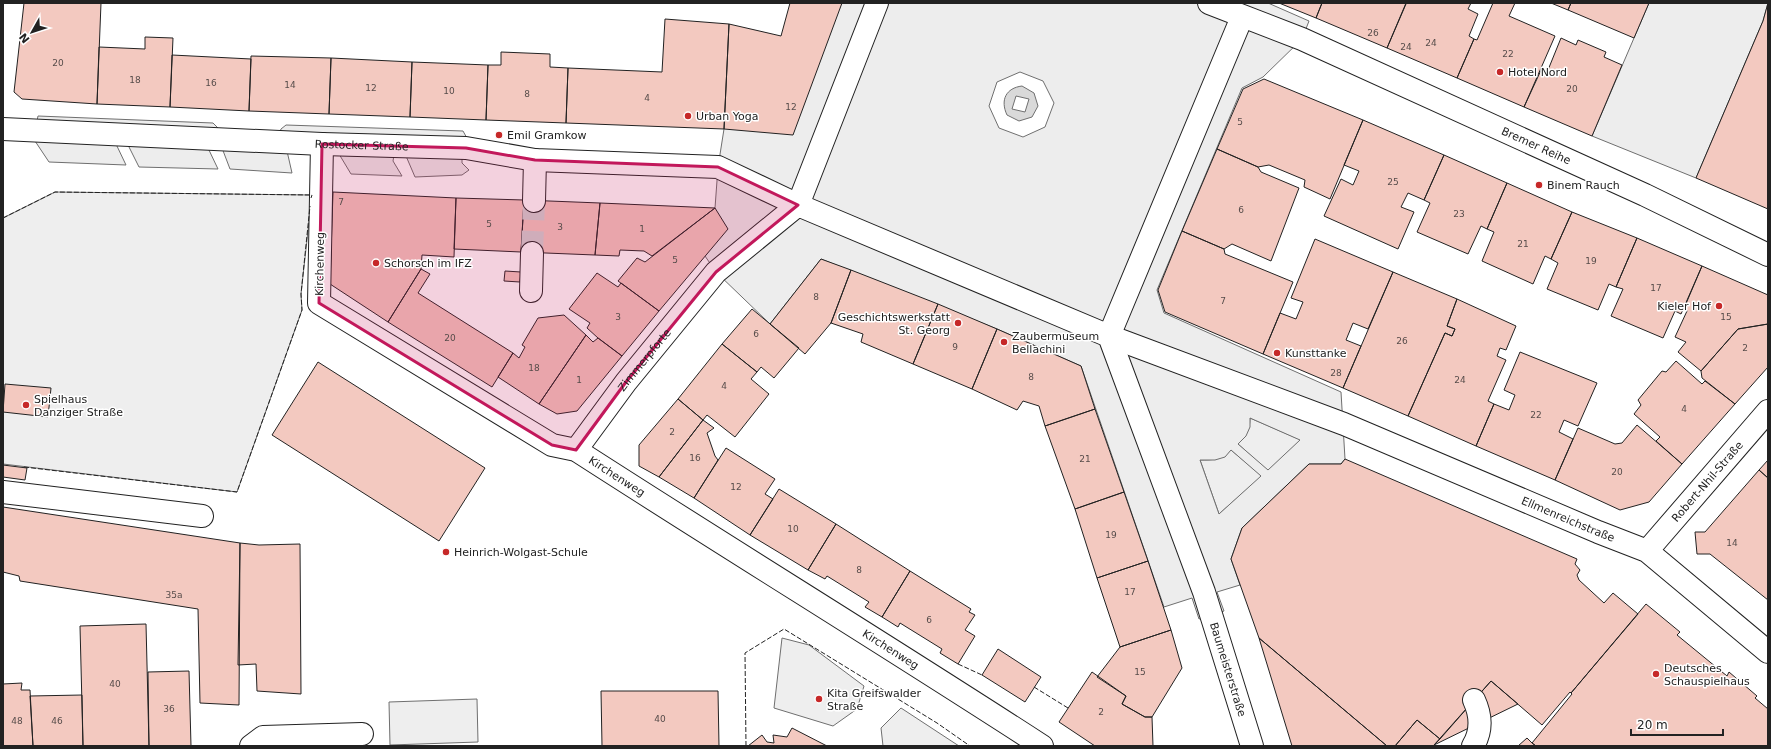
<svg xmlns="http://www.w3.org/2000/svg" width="1771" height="749" viewBox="0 0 1771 749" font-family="'DejaVu Sans',sans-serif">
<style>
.green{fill:#eee;stroke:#6f6f6f}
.parking{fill:#ededed;stroke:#6f6f6f;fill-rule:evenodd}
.water{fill:#d9d9d9;stroke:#6f6f6f;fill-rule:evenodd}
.building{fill:#f3c9c0;stroke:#222}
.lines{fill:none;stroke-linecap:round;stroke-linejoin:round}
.minor-tunnel{stroke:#d3d3d3;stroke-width:22;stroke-dasharray:22 11;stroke-linecap:butt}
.minor-casing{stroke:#222;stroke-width:24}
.minor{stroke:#fff;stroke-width:22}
.fence{stroke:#222;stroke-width:1;stroke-dasharray:5 2;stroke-linecap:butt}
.marked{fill:#c2185b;fill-opacity:0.2;stroke:#c2185b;stroke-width:3;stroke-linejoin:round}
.poi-dot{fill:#c62828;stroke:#fff;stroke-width:1.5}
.labels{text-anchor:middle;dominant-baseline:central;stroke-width:3;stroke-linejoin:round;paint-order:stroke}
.number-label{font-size:9px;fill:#564c4a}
.poi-label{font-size:11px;fill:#222;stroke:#fff;text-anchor:start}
.street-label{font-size:11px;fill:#222;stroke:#fff}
</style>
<rect width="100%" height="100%" fill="#fff"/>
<!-- green -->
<path class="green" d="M55,192L312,195L301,294L302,310L237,492L3,464V218Z
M1250,418L1301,440L1268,471L1238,444C1246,435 1250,430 1250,418Z
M1231,450L1262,476L1219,514L1200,460C1213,460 1221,460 1231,450Z
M782,638L809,645L864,686L857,709L833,726L774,708Z
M477,699L478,742L390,745L389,702Z
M901,708L959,746H883L881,728Z"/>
<!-- parking -->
<path class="parking" d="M842,3H1268L1309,21L1302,39L1263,77L1242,88L1157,290L1164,313L1341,392L1345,459L1341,464H1309L1242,528L1231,559L1240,585L1217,592L1224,611L1199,619L1192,598L1164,607L1081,366L997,329L821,259L770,324L716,272L705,256L715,208L718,167L724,129ZM1020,72L1043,81L1054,103L1045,127L1023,137L999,128L989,106L997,82ZM1250,418L1300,440L1268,470L1238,444L1246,436L1250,427ZM1231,450L1261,476L1219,514L1200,460H1215L1225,457Z
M1649,3H1768L1763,21L1696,178L1592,136Z
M38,116L213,123L223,133L36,126Z
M286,125L463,131L468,140L279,134L281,129Z
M35,141L116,144L126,165L49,162Z
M128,145L208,148L218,169L139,167Z
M222,148L287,151L292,173L230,169Z
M339,154L394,155L393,161L402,176L351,174Z
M406,156L462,158V163L469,170L462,175L415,177Z"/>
<!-- water -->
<path class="water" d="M1022,86L1034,93L1038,106L1032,117L1019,121L1007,115C1000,100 1006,88 1022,86ZM1016,96L1029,99L1025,112L1012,109Z"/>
<!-- building -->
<path class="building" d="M24,3H101L97,104L22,99L14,92Z
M790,3H842L793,135L724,129L729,24L781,36Z
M1279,3H1322L1316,18Z
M1322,3H1404L1406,4L1387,48L1316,18Z
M1406,3H1471L1468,9L1478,14L1469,36L1474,39L1457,78L1387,48Z
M1493,3H1515L1509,16L1555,36L1524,107L1457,78L1474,39L1477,40Z
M1551,3H1571L1568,10Z
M1571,3H1649L1634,38L1568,10Z
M1768,3V209L1696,178L1763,21Z
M665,19L729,24L724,129L566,123L568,68L662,72Z
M145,37L173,38L170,107L97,104L99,47L145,49Z
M1561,38L1576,45L1578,40L1606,52L1604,57L1622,65L1592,136L1524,107L1542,68L1548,70Z
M501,52L550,54V67L568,68L566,123L486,120L488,65H501Z
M172,55L251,59L249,111L170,107Z
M251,56L331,58L329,114L249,111Z
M331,58L412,62L410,117L329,114Z
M412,62L488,65L486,120L410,117Z
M1264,79L1363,120L1330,199L1304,187L1305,180L1269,165L1258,167L1217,149L1243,89Z
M1363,120L1444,155L1424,200L1408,193L1401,207L1414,212L1398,249L1324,216L1341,179L1353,185L1359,171L1344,165Z
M1217,149L1258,167L1261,172L1299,188L1271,261L1232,244L1224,249L1182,231Z
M1444,155L1507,183L1487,229L1481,226L1468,254L1417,232L1430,203L1424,200Z
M1507,183L1572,212L1551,259L1545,256L1533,284L1482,261L1494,232L1487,229Z
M333,192L456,198L454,257L422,255L421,269L388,322L330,284Z
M456,198L524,200L521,252L454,249Z
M524,200L600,203L595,255L521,252Z
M600,203L715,208L652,256L644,251L620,250L619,256L595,255Z
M715,208L728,229L659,311L618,281L637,258L645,262Z
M1572,212L1637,238L1616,287L1609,284L1598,310L1547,289L1558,263L1551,259Z
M1182,231L1224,249L1225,254L1293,282L1263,354L1165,312L1158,290Z
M1637,238L1702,266L1681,314L1675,311L1663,338L1611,316L1623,289L1616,287Z
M1315,239L1393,272L1368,329L1353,323L1346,340L1361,346L1343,388L1263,354L1280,313L1296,319L1303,302L1291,298Z
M821,259L851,270L831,323L805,354L770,324Z
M1702,266L1768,295V324L1738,329L1701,371L1678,352L1686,342L1675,337L1687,311L1685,306Z
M421,269L430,274L418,293L513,353L492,387L388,322Z
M851,270L938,304L913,364L861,342L863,334L831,323Z
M505,271L521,272L520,282L504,281Z
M1393,272L1457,299L1447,326L1455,329L1452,336L1445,333L1408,416L1343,388Z
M597,273L618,287L621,283L659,311L622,356L598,338L587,328L590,323L569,309Z
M1457,299L1516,326L1506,350L1500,348L1497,356L1506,360L1488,401L1494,404L1476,446L1408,416L1445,333L1452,336L1455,329L1447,326Z
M938,304L997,329L972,389L913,364Z
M752,309L799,348L774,378L761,367L757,372L722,344Z
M564,315L586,335L539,404L498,377L513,353L519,358L525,347L522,345L538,318Z
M1768,324V367L1735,404L1702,378L1701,371L1738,329Z
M997,329L1081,366L1095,409L1045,426L1039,406L1023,401L1017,410L972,389Z
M586,335L593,342L598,338L622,356L577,411L557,414L539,404Z
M722,344L757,372L751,379L769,394L735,437L707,415L703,420L678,399Z
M1520,352L1597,383L1578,426L1564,420L1559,432L1573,439L1555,480L1476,446L1494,404L1509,410L1515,395L1504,390Z
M1676,361L1702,384L1705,381L1735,404L1682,464L1656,441L1660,437L1634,414L1641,405L1638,400L1662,371L1666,372Z
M318,362L485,468L439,541L272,435Z
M5,384L51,388L48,417L3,412Z
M678,399L703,420L659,477L639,466V445Z
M1095,409L1124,492L1075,509L1045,426Z
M703,420L714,428L707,433L715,456L718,460L694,498L659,477Z
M1637,425L1682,464L1649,502L1620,510L1555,480L1578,428L1615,444L1622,443Z
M726,448L775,479L765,494L773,499L750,535L694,498Z
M1345,459L1577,559L1575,564L1580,570L1577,575L1579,580L1604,603L1613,593L1638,614L1571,693L1570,692L1542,725L1491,681L1440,739L1417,720L1395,746H1387L1259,638L1231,559L1242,528L1309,464H1341Z
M1768,460V478L1759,470Z
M3,465L27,468L25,480L3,477Z
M1759,470L1768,478V600L1710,554H1697L1695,532H1705Z
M779,489L836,524L808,570L750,535Z
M1124,492L1148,561L1097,578L1075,509Z
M3,507L240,543L239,705L200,703L198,609L20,581L19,576L3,572Z
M836,524L910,571L882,617L865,607L869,602L827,576L825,579L808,570Z
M240,543L259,545L300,544L301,694L257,691L256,664L238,665Z
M1148,561L1171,630L1120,647L1097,578Z
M910,571L971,609L969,612L975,615L965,630L975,636L958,664L940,653L942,649L900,623L898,627L882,617Z
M1646,604L1680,632L1677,635L1727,676L1729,672L1757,696L1755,698L1768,709V746H1536L1532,743L1572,694L1571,693Z
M146,624L149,746H83L80,626Z
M1171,630L1182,668L1152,717H1145L1122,704L1126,696L1097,677L1120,647Z
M1259,638L1387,746H1292Z
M998,649L1041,677L1025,702L982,675Z
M189,671L191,746H149L148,672Z
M1092,672L1126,696L1122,704L1145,717H1152L1153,746H1095L1059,722Z
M1491,681L1518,704L1434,745Z
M22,683L21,690H30L33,746H3V684Z
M601,691H718L719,746H602Z
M82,695L83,746H33L30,696Z
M1417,720L1440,739L1433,746H1395Z
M792,728L827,746H748L762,735L767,742L774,743L773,735L787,737Z
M1527,738L1532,743L1536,746H1518Z"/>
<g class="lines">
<!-- minor-tunnel -->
<path class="minor-tunnel" d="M532,253L534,201"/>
<!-- minor casing -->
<g class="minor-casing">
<g id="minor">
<path id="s1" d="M1209,3L1302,39L1645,195L1768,255"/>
<path id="s2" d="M1242,17L1109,336L1344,424L1598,532L1647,551L1768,652"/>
<path id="s3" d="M3,129L322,144L466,148L535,160L718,167L798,205L877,3"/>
<path id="s4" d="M322,144L319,303L552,445L576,450C731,550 888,646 1042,746"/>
<path d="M534,201L535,160"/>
<path d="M531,291L532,253"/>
<path id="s5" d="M576,450L626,382L716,272L798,205L1109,336L1204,592L1252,746"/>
<path d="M3,492L202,516"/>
<path id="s6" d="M1647,551L1768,411"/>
<path d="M251,746L263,737L362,734"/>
<path d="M1473,746C1482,731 1481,715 1474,700"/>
</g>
</g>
<!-- minor -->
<use href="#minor" class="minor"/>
<!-- fence -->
<path class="fence" d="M3,218L55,192L312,195L311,198
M24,467L237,492L302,310L301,294L310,206
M958,664L982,675
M1034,687L1068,708
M746,746L745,653L784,629L937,723L970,746"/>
</g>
<!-- marked area -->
<path class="marked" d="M322,144L466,148L535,160L718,167L798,205L716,272L626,382L576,450L552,445L319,303Z"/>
<!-- markers -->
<g class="poi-dot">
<circle cx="1500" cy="72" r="4"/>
<circle cx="688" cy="116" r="4"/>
<circle cx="499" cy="135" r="4"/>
<circle cx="1539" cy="185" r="4"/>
<circle cx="376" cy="263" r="4"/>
<circle cx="1719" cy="306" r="4"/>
<circle cx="958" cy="323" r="4"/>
<circle cx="1004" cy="342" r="4"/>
<circle cx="1277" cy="353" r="4"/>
<circle cx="26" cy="405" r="4"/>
<circle cx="446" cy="552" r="4"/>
<circle cx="1656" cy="674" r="4"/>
<circle cx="819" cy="699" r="4"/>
</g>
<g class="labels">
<!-- number labels -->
<g class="number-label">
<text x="1373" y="33">26</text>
<text x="1431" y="43">24</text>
<text x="1406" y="47">24</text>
<text x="1508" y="54">22</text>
<text x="58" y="63">20</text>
<text x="135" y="80">18</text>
<text x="211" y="83">16</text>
<text x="290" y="85">14</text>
<text x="371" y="88">12</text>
<text x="1572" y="89">20</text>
<text x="449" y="91">10</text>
<text x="527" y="94">8</text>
<text x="647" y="98">4</text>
<text x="791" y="107">12</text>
<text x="1240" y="122">5</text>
<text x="1393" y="182">25</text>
<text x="341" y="202">7</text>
<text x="1241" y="210">6</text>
<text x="1459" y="214">23</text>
<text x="489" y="224">5</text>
<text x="560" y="227">3</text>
<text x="642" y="229">1</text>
<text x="1523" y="244">21</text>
<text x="675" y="260">5</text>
<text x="1591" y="261">19</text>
<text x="1656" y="288">17</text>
<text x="816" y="297">8</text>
<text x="1223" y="301">7</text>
<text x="618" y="317">3</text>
<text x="1726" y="317">15</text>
<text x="756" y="334">6</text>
<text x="450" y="338">20</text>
<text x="1402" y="341">26</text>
<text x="955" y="347">9</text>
<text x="1745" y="348">2</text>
<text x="534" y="368">18</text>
<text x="1336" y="373">28</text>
<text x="1031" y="377">8</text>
<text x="579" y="380">1</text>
<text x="1460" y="380">24</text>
<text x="724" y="386">4</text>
<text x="1684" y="409">4</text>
<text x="1536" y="415">22</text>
<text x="672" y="432">2</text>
<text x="695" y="458">16</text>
<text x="1085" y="459">21</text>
<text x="1617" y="472">20</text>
<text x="736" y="487">12</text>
<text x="793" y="529">10</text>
<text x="1111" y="535">19</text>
<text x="1732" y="543">14</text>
<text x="859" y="570">8</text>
<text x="1130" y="592">17</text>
<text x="174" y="595">35a</text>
<text x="929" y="620">6</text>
<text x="1140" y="672">15</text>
<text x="115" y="684">40</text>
<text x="169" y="709">36</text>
<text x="1101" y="712">2</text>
<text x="660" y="719">40</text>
<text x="17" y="721">48</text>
<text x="57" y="721">46</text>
</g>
<!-- poi labels -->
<g class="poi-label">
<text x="1508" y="72">Hotel Nord</text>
<text x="696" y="116">Urban Yoga</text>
<text x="507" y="135">Emil Gramkow</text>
<text x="1547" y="185">Binem Rauch</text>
<text x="384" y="263">Schorsch im IFZ</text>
<text x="1711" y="306" text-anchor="end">Kieler Hof</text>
<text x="950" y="317" text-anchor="end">Geschichtswerkstatt<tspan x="950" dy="13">St. Georg</tspan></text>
<text x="1012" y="336">Zaubermuseum<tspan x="1012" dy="13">Bellachini</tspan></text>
<text x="1285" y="353">Kunsttanke</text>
<text x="34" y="399">Spielhaus<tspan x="34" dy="13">Danziger Straße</tspan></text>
<text x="454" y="552">Heinrich-Wolgast-Schule</text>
<text x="1664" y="668">Deutsches<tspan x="1664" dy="13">Schauspielhaus</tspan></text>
<text x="827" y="693">Kita Greifswalder<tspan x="827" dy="13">Straße</tspan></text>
</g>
<!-- street labels -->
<g class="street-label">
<text stroke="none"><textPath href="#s3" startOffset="359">Rostocker Straße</textPath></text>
<text stroke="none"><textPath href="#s1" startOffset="357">Bremer Reihe</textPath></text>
<text transform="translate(320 264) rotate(-89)">Kirchenweg</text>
<text stroke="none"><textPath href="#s5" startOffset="113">Zimmerpforte</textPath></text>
<text stroke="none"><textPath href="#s4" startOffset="505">Kirchenweg</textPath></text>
<text stroke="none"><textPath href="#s6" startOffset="92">Robert-Nhil-Straße</textPath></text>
<text stroke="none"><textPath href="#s2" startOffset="840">Ellmenreichstraße</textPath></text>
<text stroke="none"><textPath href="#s4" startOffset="829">Kirchenweg</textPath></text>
<text stroke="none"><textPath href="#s5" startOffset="1024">Baumeisterstraße</textPath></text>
</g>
</g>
<!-- border -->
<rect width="1771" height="749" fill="none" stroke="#222222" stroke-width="8"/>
<!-- north arrow -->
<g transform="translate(32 32) rotate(231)" stroke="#ffffff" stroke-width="3" paint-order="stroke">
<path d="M0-3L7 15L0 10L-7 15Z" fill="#222222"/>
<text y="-6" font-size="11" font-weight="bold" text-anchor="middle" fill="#222222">N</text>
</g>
<!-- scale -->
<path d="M1631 729v6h92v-6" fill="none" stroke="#222222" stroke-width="2"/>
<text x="1637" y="729" font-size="12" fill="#222222" stroke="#ffffff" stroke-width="3" paint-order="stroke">20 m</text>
</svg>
